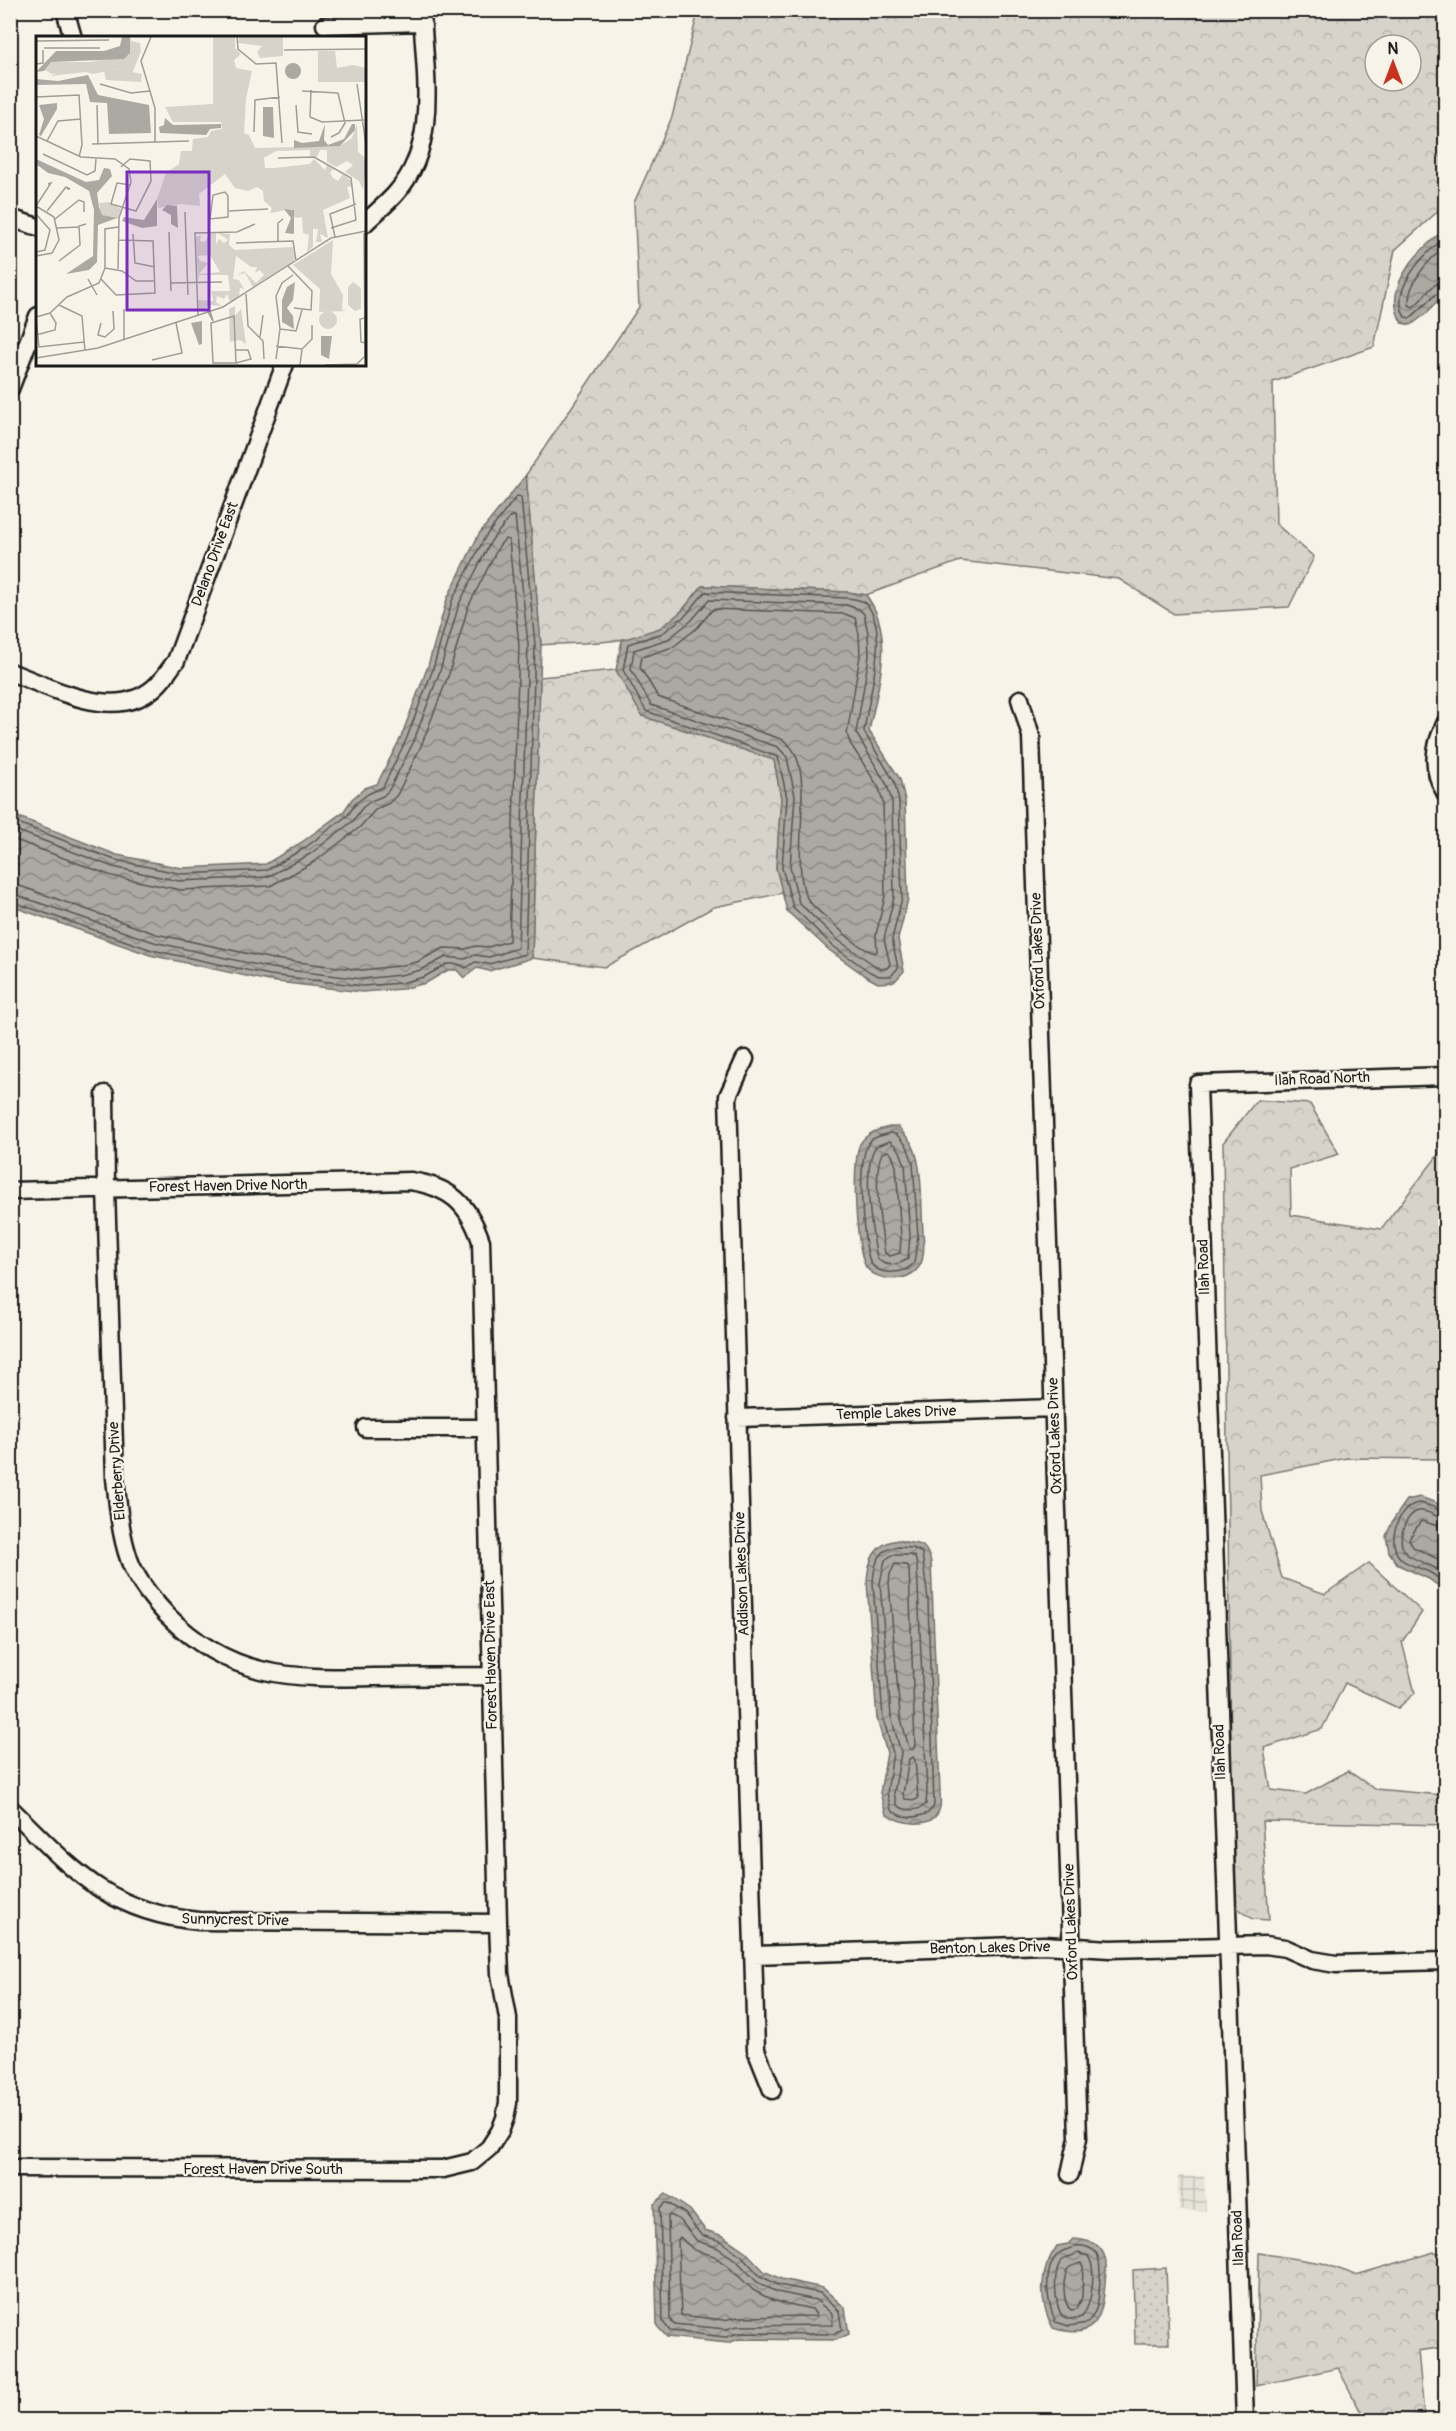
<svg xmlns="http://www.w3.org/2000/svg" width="1456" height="2431" viewBox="0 0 1456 2431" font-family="Pangolin,sans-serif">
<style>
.industrial{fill:url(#industrial-grid)}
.forest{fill:url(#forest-crowns);stroke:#7a7874;stroke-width:1.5;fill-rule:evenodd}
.park{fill:url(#park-dots);stroke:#7a7874;stroke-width:1.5}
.water{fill:url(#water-waves);stroke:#72716c;stroke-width:1.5}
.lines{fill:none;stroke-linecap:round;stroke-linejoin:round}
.shore{stroke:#565452;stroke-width:1.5}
.street-casing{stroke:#1c1c1c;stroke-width:21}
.street{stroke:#f7f3e8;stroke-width:16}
.labels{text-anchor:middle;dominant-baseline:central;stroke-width:4.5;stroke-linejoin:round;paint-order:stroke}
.street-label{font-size:15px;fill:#1c1c1c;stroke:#f7f3e8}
.inset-road{fill:none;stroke:#9f9d96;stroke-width:1.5}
.view{fill:#7b2cbf;fill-opacity:0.15;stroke:#7b2cbf;stroke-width:3}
.inset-edge{fill:none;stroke:#1c1c1c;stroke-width:3}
</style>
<defs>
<pattern id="industrial-grid" width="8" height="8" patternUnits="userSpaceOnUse" patternTransform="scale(1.5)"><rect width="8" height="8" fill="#e6e3d9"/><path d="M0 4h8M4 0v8" fill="none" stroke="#c5c2ba"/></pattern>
<pattern id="forest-crowns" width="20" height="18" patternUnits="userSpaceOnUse" patternTransform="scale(1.5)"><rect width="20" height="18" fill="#d7d3cb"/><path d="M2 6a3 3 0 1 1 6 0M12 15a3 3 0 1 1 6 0" fill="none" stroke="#b8b5ae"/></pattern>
<pattern id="park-dots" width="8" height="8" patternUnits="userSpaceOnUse" patternTransform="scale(1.5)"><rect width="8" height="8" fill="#d7d3cb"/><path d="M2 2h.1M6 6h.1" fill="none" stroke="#b8b5ae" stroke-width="1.8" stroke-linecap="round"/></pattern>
<pattern id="water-waves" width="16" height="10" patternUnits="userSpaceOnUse" patternTransform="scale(1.5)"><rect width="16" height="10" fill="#aca9a2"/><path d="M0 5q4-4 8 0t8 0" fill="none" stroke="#8b8983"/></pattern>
</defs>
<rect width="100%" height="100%" fill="#f7f3e8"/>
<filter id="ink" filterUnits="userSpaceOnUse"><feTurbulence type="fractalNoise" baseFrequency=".0167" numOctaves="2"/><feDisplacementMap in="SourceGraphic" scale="12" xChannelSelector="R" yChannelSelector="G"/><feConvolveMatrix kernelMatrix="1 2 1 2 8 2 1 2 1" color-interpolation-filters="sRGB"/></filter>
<g filter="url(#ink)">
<!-- industrial -->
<path class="industrial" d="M1178,2176H1204L1206,2211H1179Z"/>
<!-- forest -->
<path class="forest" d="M702,11H1445V205L1395,250L1374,347L1273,382L1276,524L1314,557L1289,607L1174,614L1119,579L960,561L866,595L848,592L702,586C690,601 677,619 660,628C627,645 577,642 541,645L526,475L639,307L634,203L672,117L696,20ZM1375,45H1411V81H1375Z
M616,670L642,716L774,760L781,798L776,868L783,893L714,907L605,967L532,958L540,677Z
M1257,1100L1310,1104L1339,1154L1290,1169L1291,1215L1381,1229L1439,1154L1445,1120V1459L1347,1458L1260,1475L1262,1511L1282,1578L1325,1594L1369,1563L1422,1612L1402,1642L1415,1693L1398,1708L1345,1683L1322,1729L1264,1748L1271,1790L1306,1794L1348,1771L1375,1789L1442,1795L1445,1793V1825L1262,1821L1269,1920L1253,1919L1233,1905L1223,1143Z
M1434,2252L1445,2254V2347L1418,2351L1424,2414L1387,2420H1365L1338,2368L1256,2386L1259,2253L1322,2263L1356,2275Z"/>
<!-- park -->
<path class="park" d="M1166,2268L1169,2344H1135L1133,2270Z"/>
<!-- water -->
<path class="water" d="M1445,229V292L1427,313L1411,325L1402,323C1380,287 1419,250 1445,229Z
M526,475L541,645L532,958L489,971L477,968L464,978L457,970H448L426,983L402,989L362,992L269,981L150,955L11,906V814L117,855L182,868L266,864L302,842L344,811L352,799L365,788L377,784L401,737L428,666L447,599L479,534Z
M702,586L848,592L866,595C896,634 878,688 869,731L900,779L905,800L908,899L898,939L904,971L894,982L878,983L867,977L829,950L787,911L776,868L781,798L774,760L642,716L616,670L622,640L660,628L682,611Z
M890,1127H899C903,1134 910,1139 913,1146C923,1166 921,1207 923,1232C924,1242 925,1259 919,1267C907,1283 877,1282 866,1267C856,1251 851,1161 860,1144C867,1132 878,1130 890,1127Z
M1420,1497L1445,1506V1591L1429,1579L1398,1565L1389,1552L1386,1536L1393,1520L1407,1500Z
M898,1540C917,1547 924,1537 931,1562L940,1792C940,1796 941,1802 940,1807C934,1831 900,1824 886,1814L880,1793L887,1753L877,1719L867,1582C868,1561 874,1543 898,1540Z
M666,2194L690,2210L705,2230L723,2236L745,2251L764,2271L781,2279L823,2288L845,2308L849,2334L836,2340L739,2339L728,2343L667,2337L657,2326L654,2204Z
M1073,2239C1083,2240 1096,2241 1102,2251C1108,2260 1106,2272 1105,2282C1103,2320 1094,2341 1053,2328C1038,2301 1039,2271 1057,2246L1068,2244Z"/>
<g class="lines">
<!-- shore -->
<path class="shore" d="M1446,237C1426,252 1388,289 1405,317L1410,318C1420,311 1437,290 1446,288
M1446,246C1429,259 1407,283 1409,305L1413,307C1425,299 1430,282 1446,281
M705,592L847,598C853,599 860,599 865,603C892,628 867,700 864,732L894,781L899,801L902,898L892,939L898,968L891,976H879L870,972L833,946L793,907L782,868L787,798L778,757L646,711L623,670L628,644L663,633L686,615Z
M709,600L846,605L859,609L864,614L868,633L869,656L856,733L887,785L892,802L894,897L884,939L890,964L887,968L881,969L874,965L838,940L799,903L790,867L795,796L787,757L778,747L651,705L631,669L634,650L668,639L691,621Z
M713,609L845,614L855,618L859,634L860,656L847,734L850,743L879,788L883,803L885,896L876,935L877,951L875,953C861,949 845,935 834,924C826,917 813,908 807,898C787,860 822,759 781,739L658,697L640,667L642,657L673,647L697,628Z
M10,820L115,860L182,874L267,870L306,847L348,815L356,803L368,794L383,787L406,740L433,669L452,601L485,537L517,496L521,497L535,645L525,954L489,964L475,962L466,968L458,964H447L424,977L401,983L363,986L270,975L152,950L10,901
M10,828L113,867L179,881L267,877L310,854L353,821L362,808L371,801L383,796L389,790L413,743L440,671L459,604L491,541L511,516H515L528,645L518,948L489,957L475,955L465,959L446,957L421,970L400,975L362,979L271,968L154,942L10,893
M10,838L112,876L181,890L270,886L314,862L359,828L376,809L389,803L397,795L421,746L449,674L468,607L499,546L505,539L509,540L519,646L509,941L488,947L476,946L465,949L444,948L417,962L398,966L362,970L273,959L156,934L20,886L10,884
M891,1133L896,1134L907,1146L913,1163L918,1236L914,1263C909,1269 901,1272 893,1272C885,1273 873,1270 870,1261C862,1241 856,1156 870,1141C875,1136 884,1135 891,1133Z
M890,1141L900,1151L905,1165L910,1236L908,1259C898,1265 885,1268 877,1258C872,1233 861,1167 876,1146Z
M888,1151L892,1155L896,1166L901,1237L900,1253L890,1256L885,1253C881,1230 872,1174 882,1153Z
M1446,1511C1436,1510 1428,1503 1419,1503C1398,1505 1385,1544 1401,1559C1409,1566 1422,1568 1431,1573C1436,1576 1441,1581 1446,1585
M1446,1519C1437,1518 1427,1509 1418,1511C1404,1515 1394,1545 1408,1555C1420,1563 1434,1565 1446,1575
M1446,1528L1421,1521L1409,1539L1413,1547L1446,1563
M898,1547L913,1548L922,1553L928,1600L934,1806L928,1813C914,1819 903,1819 891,1810L887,1793L893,1753L883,1718L873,1583C874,1565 878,1548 898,1547Z
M892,1555H911L915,1557L917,1565L927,1792L926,1804C918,1812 906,1811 897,1805L894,1793L901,1753L891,1716L880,1583L885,1560Z
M895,1564L906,1565L909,1567L915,1747L912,1750L909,1748L900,1715L889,1583L890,1574Z
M913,1757L915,1760L918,1798L916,1800L905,1799L903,1794L909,1759Z
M665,2203H668L685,2214L701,2235L721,2241L742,2256L760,2276L779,2285L820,2293L839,2311L842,2330L834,2334L738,2333L726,2337L670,2331L663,2322L660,2208Z
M670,2215L680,2220L697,2241L718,2248L737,2261L757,2282L777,2292L816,2300L832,2314L833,2325L738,2326L726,2329L673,2324L670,2319L668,2217Z
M680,2237L694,2250L714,2256L730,2268L753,2290L774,2301L812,2309L817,2316L738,2317L724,2320L681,2315L678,2240Z
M1075,2246C1082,2245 1092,2247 1097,2254C1102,2263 1100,2302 1095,2311C1094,2316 1089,2320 1087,2323L1069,2326L1056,2322C1047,2304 1042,2270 1058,2254C1063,2249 1070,2250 1075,2246Z
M1078,2253L1088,2256C1097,2269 1092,2304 1082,2317L1070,2319L1062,2316C1055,2305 1051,2267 1064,2259C1068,2256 1074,2256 1078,2253Z
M1081,2263L1083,2266L1082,2297L1077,2309L1071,2310C1062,2303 1063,2280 1067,2270C1070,2265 1076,2265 1081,2263Z"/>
<!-- street casing -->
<g class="street-casing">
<path id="street" d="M65,10L73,38
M325,25L422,22
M10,218L38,227
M364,224C375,213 388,203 397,192C440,143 424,70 422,10
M10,389L38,316
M10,672C54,688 119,726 159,683C165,677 170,668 176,661L285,364
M1020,699L1031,736L1078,2138L1070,2174
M1446,722C1433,748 1431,769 1446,794
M745,1059L728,1096L756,2050L772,2090
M105,1094L106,1189L115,1478C118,1505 120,1533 129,1559C136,1580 152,1599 167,1615C229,1678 290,1679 373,1677C412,1677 452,1676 491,1676
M10,1191L410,1181C450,1187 468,1203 481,1241L498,1923L500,1974L508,2018V2103L505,2118L500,2131L489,2148L472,2162L443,2169L10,2168
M737,1418L1054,1408
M366,1428H485
M10,1808C72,1869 107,1912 199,1921L498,1923
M753,1955L1044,1945L1110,1949L1266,1945L1285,1948L1312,1960L1336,1964L1446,1961
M1245,2420L1198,1084L1446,1076"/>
</g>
<!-- street -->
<use href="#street" class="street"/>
</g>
</g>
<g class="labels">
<!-- street labels -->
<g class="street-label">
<text transform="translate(215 554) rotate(-70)">Delano Drive East</text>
<text transform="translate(1038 951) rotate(-92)">Oxford Lakes Drive</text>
<text transform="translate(1322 1079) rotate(-2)">Ilah Road North</text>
<text transform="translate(228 1186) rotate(-1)">Forest Haven Drive North</text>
<text transform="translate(1204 1267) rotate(-92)">Ilah Road</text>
<text transform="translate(896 1413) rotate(-2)">Temple Lakes Drive</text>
<text transform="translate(1055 1436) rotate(-92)">Oxford Lakes Drive</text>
<text transform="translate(117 1471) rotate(-94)">Elderberry Drive</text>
<text transform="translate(742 1574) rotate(-92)">Addison Lakes Drive</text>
<text transform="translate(491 1655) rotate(-91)">Forest Haven Drive East</text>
<text transform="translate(1220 1752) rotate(-92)">Ilah Road</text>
<text transform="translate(235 1920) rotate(1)">Sunnycrest Drive</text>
<text transform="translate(1071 1922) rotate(-92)">Oxford Lakes Drive</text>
<text transform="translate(990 1948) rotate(-1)">Benton Lakes Drive</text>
<text x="263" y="2169">Forest Haven Drive South</text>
<text transform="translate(1238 2238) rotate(-92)">Ilah Road</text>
</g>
</g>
<!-- overview -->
<g transform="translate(36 36)">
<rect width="330" height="330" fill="#f7f3e8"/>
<path d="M94,1L95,5L104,7L105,15L96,38L80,33L57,38L38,33L16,38L9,34L14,26H54L93,19ZM317,246L325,252V273L319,275L312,269V251ZM283 284a9 9 0 1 1 18 0a9 9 0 1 1-18 0Z" fill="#d7d3cb"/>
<path d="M177,1H199V12L205,18L198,24L200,32L216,35L210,63L208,97L213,99L219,112L304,110L316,102L321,88L322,116L328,121L330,133L327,154L323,145L309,136L317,129L311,125L300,131L291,126V114H284L281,121L274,120V114L240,115L228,122L229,132H238L274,128L278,123L289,134L291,129L297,133L294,137L297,142L302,145L307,138L315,145L316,150L311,151L314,162L287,174L292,202L284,198L286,206H280L282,193H277V211L271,216L273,199L267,197L266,181L259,182L256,173L234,177L236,172L228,165L227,155L221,151L212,155L199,152L189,138L163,158L164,170L145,168L122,172L121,163L130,137L143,128L145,115H156L157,103L172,101L175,95L186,93L185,86H137L129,71L177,68ZM203,1H247V20L224,22L221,16L226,10L202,7ZM282,15H299L301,32L317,29L330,32V46H282ZM80,33L106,38L105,46L70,44L68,35ZM180,197V208L183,203L188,207L192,204L182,197L194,198L193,209L199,214L257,211L259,224L217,251L209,237L200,240L208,235L220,247L228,239L224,234L219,237L221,231H215L200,220L197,243L203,244L208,253L204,252L203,260L194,266L191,258L188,263L181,260L180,266L186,270L172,269L168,274L162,271V264L177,265L175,255H194L192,239H163L162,245L160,201L165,199L164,205L169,206L173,198ZM174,219L184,236L163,238L172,227L164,225L162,220ZM297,204L295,238L307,259L306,274L311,275L283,276L284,253L257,229ZM199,270V280L205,273L210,308L204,304L194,306L193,273Z" fill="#d7d3cb" fill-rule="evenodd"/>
<path d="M45,31L50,36L15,40L27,33ZM294,254L297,272L288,274L286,256Z" fill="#d7d3cb"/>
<path d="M73,166L85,173L82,183L65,179L63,167Z" fill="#d7d3cb"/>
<path d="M86,1H94V17L88,23L15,26L8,35L0,36L20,15H68L84,10ZM249 35a8 8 0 1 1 16 0a8 8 0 1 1-16 0ZM52,39L62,59L113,69L115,97L73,98L71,67L54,66L50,48L0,49V43L22,45ZM21,67V73L5,100L3,99L8,83L3,69ZM227,71H237L238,102L227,100ZM129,82L137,89L185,88V92L174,93L170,99L124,97L123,91L128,89ZM289,88L288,104L292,109L308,103L316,88H319V94L304,110L258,112V104L266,107L283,105ZM0,123L50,146L63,144L68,132L74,133L76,140L61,157L63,171L66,179L81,182L62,189L61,226L53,234L30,238L57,220L58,174L53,155L29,141L12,137L0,128ZM121,163V190L106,192L86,185L88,181L108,184ZM131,169L141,170L142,192L135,188V179L126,174ZM248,173L258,174V198L249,197L255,182ZM259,246L257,264L251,272L257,280L258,293L246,286V264L251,251ZM166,285V308L163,309L155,287ZM285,300H296L293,323L285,319Z" fill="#aca9a2"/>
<path class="inset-road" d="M115,1L105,25L119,72V107M201,1L202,13L220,28L240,27L246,107M1,5L73,4M8,12H64M248,14L330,13M0,28L7,27V14M64,48L95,57L114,55M321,48L330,109M266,55L302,57M0,61L43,59L46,109L43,121M61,69L62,108M260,69L262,96L276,98M274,81L286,86L328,84M274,81L275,54M218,96L219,64L244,61M0,100L45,121L79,123L93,133L95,146L83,182L82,233M295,101L303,97L309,87L302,57M11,105L22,85L45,83M56,108L153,105M7,118L51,139L59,135L60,123M242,122L278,121L315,142L320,184L295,192M85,131L94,123L114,125L115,145L100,175L75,168L81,147L95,149M189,156L192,160V181L174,183L177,159ZM0,170L18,181L23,204L16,217L0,220M0,170L15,147L12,148M11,175L30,151L34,153H31M193,175L232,173M149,176L152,259M0,178L14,194L9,214L0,216M19,183L43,164L48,166V176M21,192L43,191M133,196L135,255M97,198L99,227L119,231M299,201L294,178L320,168M242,205V187L247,183M200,207L257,205L260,225M23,225L44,209L43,190L50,188M252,230L276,255L275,274L258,272M69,232L86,235L100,245H119M52,243L61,259M65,243L80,259L119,257L117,205L83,204M134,247L186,246M210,258L212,290L227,305L228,323M23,269L46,280L49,315M172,276L177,285L174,275M162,279L159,197L201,196L219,188M198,280L200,327H177L175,287ZM0,281L14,277L31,261L63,247L69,232V193L82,191M0,281L3,311L48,306M329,282L324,283L325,306L329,307M65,287L62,299L69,301M244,293L240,260L246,247L257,239M244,293L260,295L266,274M0,299L19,294L20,287L14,277M69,301L78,293L77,275M224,301L227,279M88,304V273M240,310L266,313M199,314H212L215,323L200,327M0,322L62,312L187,271L295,202L330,195M240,323L244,293M116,324L146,317L140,287M264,329L266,313L276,303V289M289,329L321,328L329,320L328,195"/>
<path class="view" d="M91,136H173V274H91Z"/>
<rect width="330" height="330" class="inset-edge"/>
</g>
<!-- margin -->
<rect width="1456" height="2431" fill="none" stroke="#f7f3e8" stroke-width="36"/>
<rect x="18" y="18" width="1420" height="2395" fill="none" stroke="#1c1c1c" stroke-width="2" filter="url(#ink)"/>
<!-- north arrow -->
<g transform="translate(1393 63)"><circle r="28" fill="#f7f3e8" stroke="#9f9d96" stroke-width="1.5"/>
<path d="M0-4.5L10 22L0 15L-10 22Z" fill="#c8321e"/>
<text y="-9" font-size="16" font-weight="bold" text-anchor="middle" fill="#1c1c1c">N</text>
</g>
</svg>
